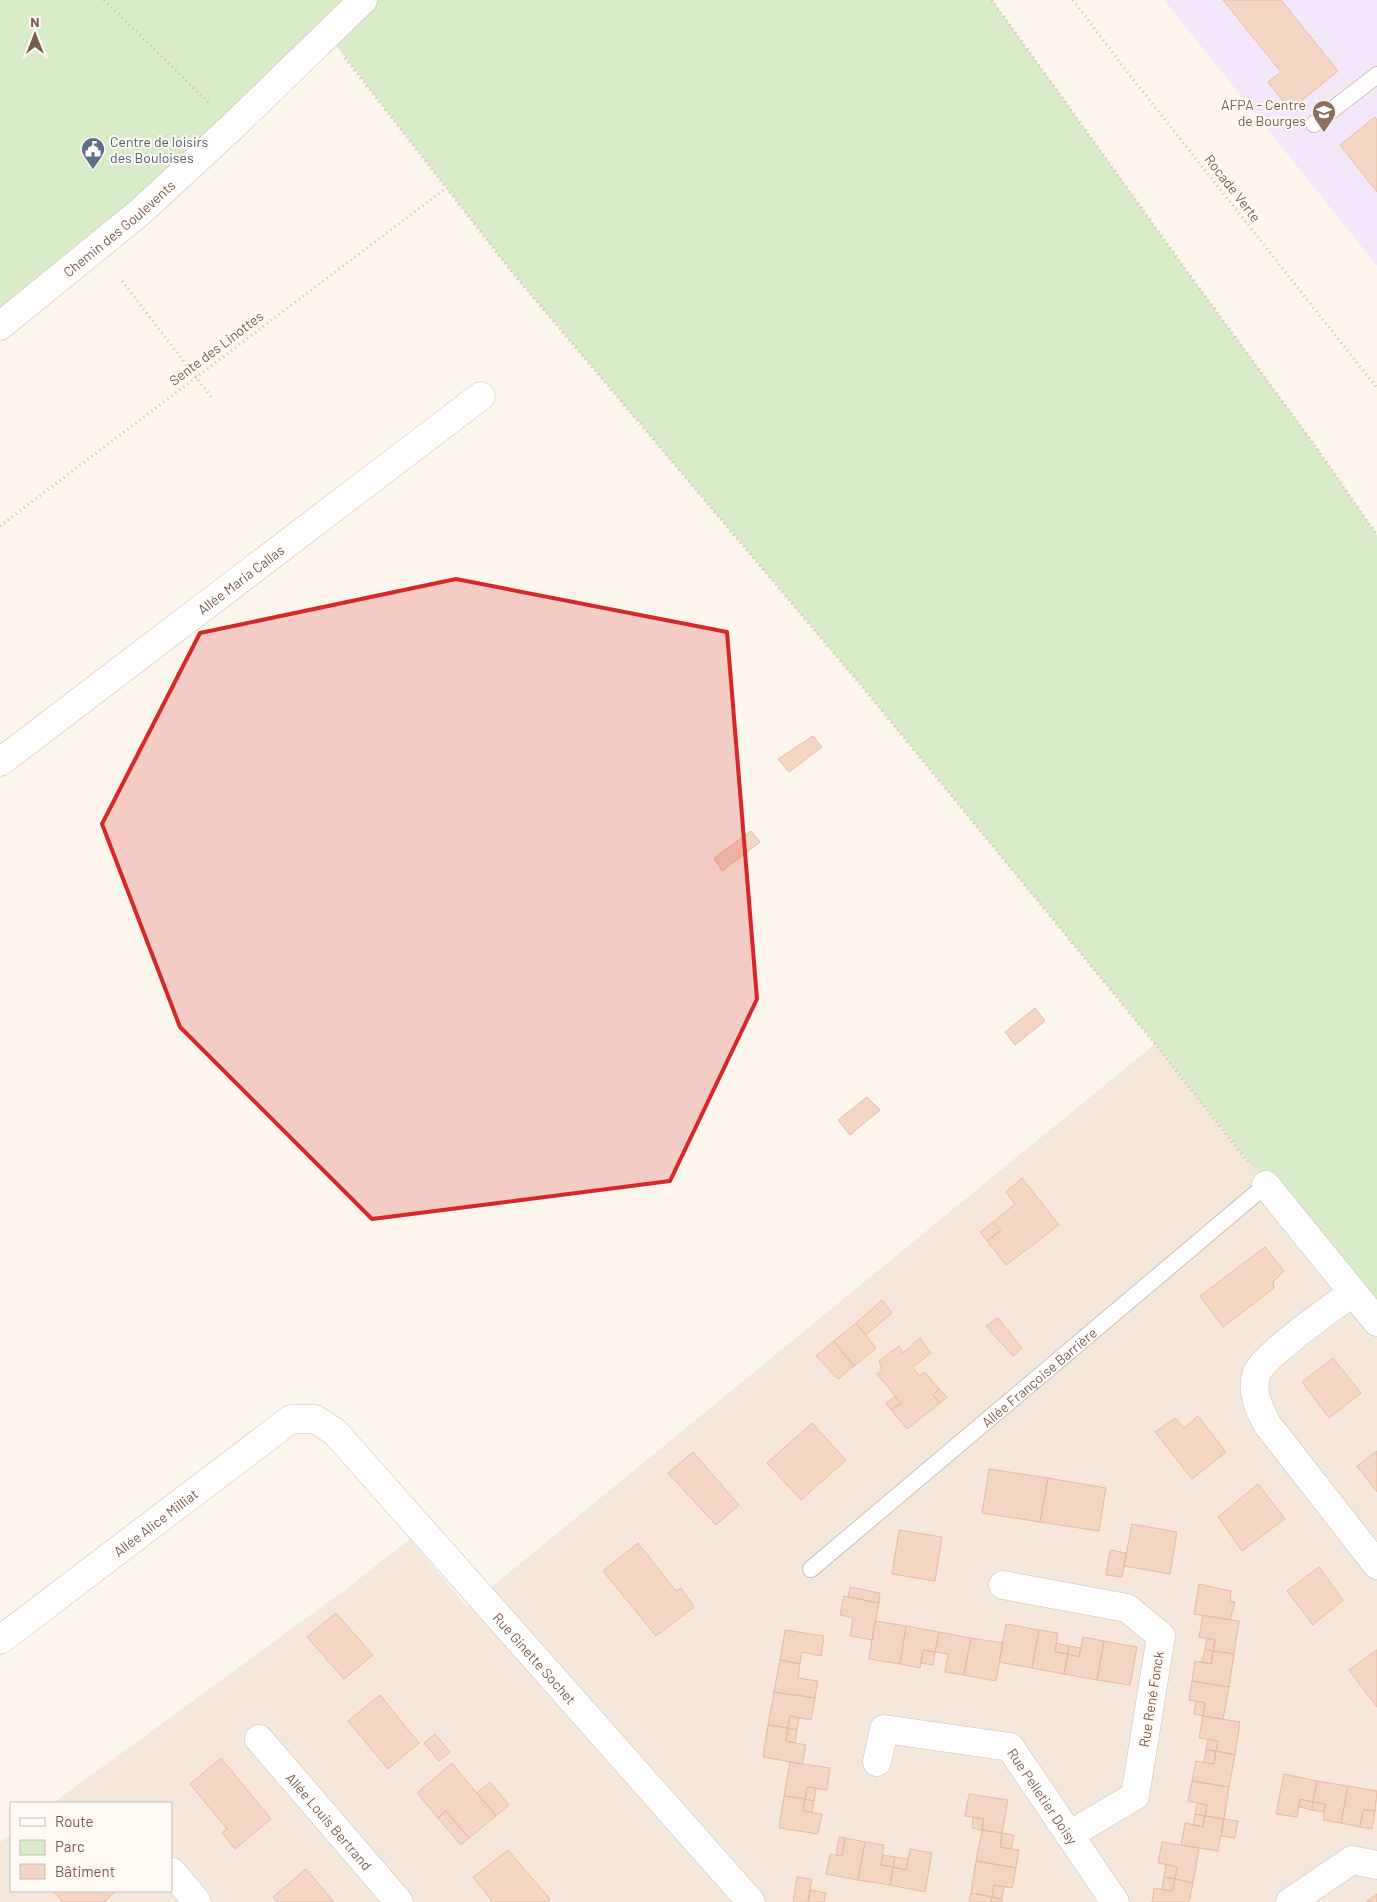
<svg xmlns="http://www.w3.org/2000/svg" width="1377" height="1902" viewBox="0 0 1377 1902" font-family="Barlow,sans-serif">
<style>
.residential{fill:#f5e8da}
.education{fill:#f3e8fa}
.green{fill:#d8ecc9}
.building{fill:#f3d5c3;stroke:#e6bba3}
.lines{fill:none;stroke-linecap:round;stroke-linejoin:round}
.lane-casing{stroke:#d1beb0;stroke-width:18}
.street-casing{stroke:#d1beb0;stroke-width:29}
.path{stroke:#d9b8a5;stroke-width:3;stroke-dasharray:1 4;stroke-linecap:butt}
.lane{stroke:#fff;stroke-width:16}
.street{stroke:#fff;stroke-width:28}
.marked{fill:#d62828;fill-opacity:0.2;stroke:#d62828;stroke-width:4;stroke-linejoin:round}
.labels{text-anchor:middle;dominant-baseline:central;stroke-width:4;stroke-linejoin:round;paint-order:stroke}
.education-label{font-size:14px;fill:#785e54;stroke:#fffaf3;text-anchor:end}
.service-label{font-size:14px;fill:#4e5e75;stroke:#fffaf3;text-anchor:start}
.street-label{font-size:14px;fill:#7a5c4d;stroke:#fffaf3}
</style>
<rect width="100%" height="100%" fill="#fdf6ec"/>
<!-- residential -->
<path class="residential" d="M1155,1044L1377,1322V1902H0V1842L11,1834V1891H171V1803H53L346,1589L410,1539L467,1607Z"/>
<!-- education -->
<path class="education" d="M1164,0H1377V266Z"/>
<!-- green -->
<path class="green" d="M0,0H345L232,110L0,326Z
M363,0H992L1184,267L1316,447L1377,535V1322L1155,1044L859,683L511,271L327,34Z"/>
<!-- building -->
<path class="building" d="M1223,0H1281L1338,71L1290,110L1268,82L1281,72Z
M1375,117L1377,120V192L1340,145Z
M813,736L822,747L789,772L778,759Z
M751,831L760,842L722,871L714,858Z
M1035,1008L1045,1021L1015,1045L1005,1032Z
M867,1097L880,1110L850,1135L838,1120Z
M1022,1178L1059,1225L1006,1265L987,1241L1001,1230L993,1222L1015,1204L1006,1192Z
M993,1222L1001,1230L987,1241L980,1232Z
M1265,1247L1284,1271L1273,1282L1274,1288L1223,1327L1200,1296Z
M882,1300L892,1313L866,1335L856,1323Z
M998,1318L1022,1348L1013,1356L986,1326Z
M856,1323L876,1348L854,1366L834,1341Z
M920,1338L931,1353L913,1367L919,1376L925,1372L939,1389L933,1395L940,1403L907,1429L891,1410L901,1403L877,1374L882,1370L879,1361L899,1346L903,1353Z
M834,1341L854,1366L838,1379L816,1356Z
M1333,1358L1361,1393L1329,1418L1302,1382Z
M939,1389L947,1397L940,1403L933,1395Z
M895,1397L901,1403L891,1410L886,1403Z
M1198,1416L1226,1452L1192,1479L1155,1432L1175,1418L1184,1428Z
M812,1423L846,1460L801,1500L767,1463Z
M1377,1451V1492L1357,1466Z
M693,1452L739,1505L716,1525L668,1473Z
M989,1469L1048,1478L1040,1522L982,1513Z
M1048,1478L1106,1488L1099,1531L1040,1522Z
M1258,1484L1285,1519L1242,1551L1218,1517Z
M1132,1524L1177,1532L1170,1574L1124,1566Z
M899,1530L942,1537L935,1581L892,1574Z
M638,1543L676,1591L681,1588L694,1607L656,1636L603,1571Z
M1110,1550L1126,1553L1122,1577L1106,1575Z
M1319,1567L1343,1600L1313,1625L1287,1591Z
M1199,1584L1231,1591L1230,1601L1235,1602L1230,1620L1194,1614Z
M850,1587L880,1593L879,1603L848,1597Z
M844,1596L879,1603L872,1640L850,1636L853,1618L840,1615Z
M336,1613L373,1655L344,1679L307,1637Z
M1203,1615L1239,1621L1234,1654L1213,1651L1215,1640L1199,1637Z
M875,1621L906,1626L900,1664L869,1659Z
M1006,1624L1039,1630L1032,1668L999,1662Z
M906,1626L939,1632L935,1652L923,1650L920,1668L900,1664Z
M785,1630L824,1636L821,1656L802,1652L800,1664L780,1660Z
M1039,1630L1058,1633L1055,1652L1068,1654L1064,1674L1032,1668Z
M939,1632L971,1638L964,1675L945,1672L948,1654L935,1652Z
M1083,1637L1104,1641L1097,1680L1064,1674L1068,1654L1079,1657Z
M971,1638L1003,1643L996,1681L964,1675Z
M1207,1638L1215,1640L1213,1651L1205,1649Z
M1104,1641L1137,1647L1130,1685L1097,1680Z
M1056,1643L1069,1646L1068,1654L1055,1652Z
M1069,1646L1081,1648L1079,1657L1068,1654Z
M1205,1649L1213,1651L1211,1664L1202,1662Z
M923,1650L935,1652L933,1665L921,1663Z
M1377,1650V1707L1349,1670Z
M1213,1651L1234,1654L1229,1687L1192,1681L1195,1661L1211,1664Z
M780,1660L800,1664L798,1678L818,1681L815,1698L774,1692Z
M1192,1681L1229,1687L1223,1719L1203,1716L1205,1703L1189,1700Z
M774,1692L815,1698L811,1720L790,1716L788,1728L768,1725Z
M380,1695L419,1743L388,1769L348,1721Z
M1196,1701L1205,1703L1203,1716L1194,1714Z
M790,1716L799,1718L797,1730L788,1728Z
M1203,1716L1240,1722L1235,1755L1216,1751L1218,1741L1199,1738Z
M768,1725L788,1728L786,1741L806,1745L802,1764L763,1757Z
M788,1728L797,1730L795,1743L786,1741Z
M435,1734L450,1752L439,1761L424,1743Z
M1208,1739L1218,1741L1216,1751L1206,1750Z
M1206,1750L1216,1751L1214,1764L1204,1762Z
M1216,1751L1235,1755L1229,1787L1192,1781L1196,1761L1214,1764Z
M221,1758L271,1819L235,1849L222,1833L227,1829L190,1784Z
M790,1762L830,1768L827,1790L807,1787L805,1799L784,1796Z
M452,1763L496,1816L469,1838L446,1811L438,1818L417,1793Z
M1284,1774L1317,1781L1313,1802L1300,1799L1297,1817L1276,1814Z
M1192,1781L1229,1787L1224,1819L1205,1816L1207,1805L1188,1801Z
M1317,1781L1348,1786L1341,1823L1323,1820L1325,1804L1313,1802Z
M490,1782L509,1805L496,1816L477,1793Z
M1348,1786L1377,1791L1375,1811L1363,1810L1360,1827L1341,1823Z
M807,1787L816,1788L814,1801L805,1799Z
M969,1794L1008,1800L1002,1833L982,1830L984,1819L965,1816Z
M784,1796L805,1799L803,1811L822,1814L818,1834L779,1828Z
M805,1799L814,1801L812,1812L803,1811Z
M1300,1799L1313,1802L1312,1810L1299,1807Z
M1313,1802L1325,1804L1324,1812L1312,1810Z
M1197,1803L1207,1805L1205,1816L1195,1814Z
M1363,1810L1375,1811L1372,1829L1360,1827Z
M446,1811L469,1838L461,1845L438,1818Z
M1195,1814L1205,1816L1203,1827L1193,1825Z
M1205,1816L1224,1819L1218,1851L1181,1845L1185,1823L1203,1827Z
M973,1817L984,1819L982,1830L972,1828Z
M1224,1819L1238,1821L1235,1838L1221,1836Z
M982,1830L1002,1833L1000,1847L1019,1850L1016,1868L976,1861Z
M1002,1833L1014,1835L1011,1849L1000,1847Z
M839,1837L845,1838L842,1856L836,1855Z
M845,1838L865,1842L858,1880L826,1874L830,1854L842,1856Z
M865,1842L884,1845L881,1865L893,1867L890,1885L858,1880Z
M1162,1842L1199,1848L1193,1883L1175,1879L1177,1867L1158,1863Z
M910,1849L932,1853L925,1892L890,1885L893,1867L906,1870Z
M508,1850L550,1899L547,1902H493L473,1877Z
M883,1855L895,1857L893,1867L881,1865Z
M895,1857L908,1859L906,1870L893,1867Z
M976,1861L1016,1868L1012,1888L994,1885L992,1897L971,1893Z
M1166,1864L1177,1867L1175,1879L1164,1877Z
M306,1869L334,1902H278L273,1897Z
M797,1877L812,1879L808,1902H793Z
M1164,1877L1175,1879L1172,1891L1162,1890Z
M1175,1879L1193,1883L1189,1902H1152L1154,1888L1172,1891Z
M994,1885L1004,1887L1002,1899L992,1897Z
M810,1890L826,1893L824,1902H808Z
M53,1891H111L114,1893L104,1902H63Z
M971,1893L992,1897L991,1902H969Z
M1377,1894V1902H1366Z
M992,1897L1002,1899V1902H991Z"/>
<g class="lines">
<!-- lane casing -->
<g class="lane-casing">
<g id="lane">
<path d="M1314,124L1377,75"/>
<path id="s1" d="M811,1569L1266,1185"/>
</g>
</g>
<!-- street casing -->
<g class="street-casing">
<g id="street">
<path id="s2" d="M0,326L140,212L232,127L363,0"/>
<path id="s3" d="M0,762L481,396"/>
<path d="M1266,1185L1377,1322"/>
<path d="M1352,1293C1333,1307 1264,1355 1257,1373C1250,1390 1259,1409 1267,1424L1377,1565"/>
<path d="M1003,1585L1127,1608L1161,1636L1135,1796L1069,1835"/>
<path id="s4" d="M0,1640L291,1419H315L335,1432L751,1902"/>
<path id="s5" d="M259,1739L399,1902"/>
<path id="s6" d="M877,1762L884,1729L1010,1747L1115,1902"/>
<path d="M172,1872L197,1902"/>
<path d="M1290,1902L1352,1860L1377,1865"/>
</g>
</g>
<!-- path -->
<path class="path" d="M104,0L211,105
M992,0L1184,267L1316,447L1377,535
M1073,0L1125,69L1377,388
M345,58L511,271L859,683L1155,1044L1248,1162
M122,281L212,398
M0,526L446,188"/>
<!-- lane -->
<use href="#lane" class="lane"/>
<!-- street -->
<use href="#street" class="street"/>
</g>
<!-- marked area -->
<path class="marked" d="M456,579L727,632L757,999L670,1181L372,1219L180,1027L102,824L200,633Z"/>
<!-- icons -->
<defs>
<g id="university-pin" transform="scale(1.25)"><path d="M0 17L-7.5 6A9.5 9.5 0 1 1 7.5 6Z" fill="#8d6e63" stroke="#fffaf3"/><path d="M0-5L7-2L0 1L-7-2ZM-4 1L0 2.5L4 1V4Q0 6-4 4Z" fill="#fff"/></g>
<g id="civic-pin" transform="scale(1.25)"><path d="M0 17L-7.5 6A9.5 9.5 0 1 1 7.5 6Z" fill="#5c6f8a" stroke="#fffaf3"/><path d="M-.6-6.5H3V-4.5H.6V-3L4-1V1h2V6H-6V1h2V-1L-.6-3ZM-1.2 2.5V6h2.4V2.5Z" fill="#fff"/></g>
</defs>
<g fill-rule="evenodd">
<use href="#university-pin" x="1324" y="112"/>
<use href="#civic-pin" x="93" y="149"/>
</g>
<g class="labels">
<!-- education labels -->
<g class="education-label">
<text x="1306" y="104">AFPA - Centre<tspan x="1306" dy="16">de Bourges</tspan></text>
</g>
<!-- service labels -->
<g class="service-label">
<text x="110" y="141">Centre de loisirs<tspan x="110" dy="16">des Bouloises</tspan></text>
</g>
<!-- street labels -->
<g class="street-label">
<text transform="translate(1233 188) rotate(52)">Rocade Verte</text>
<text stroke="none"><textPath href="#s2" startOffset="154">Chemin des Goulevents</textPath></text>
<text transform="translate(216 348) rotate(-37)">Sente des Linottes</text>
<text stroke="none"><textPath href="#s3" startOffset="302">Allée Maria Callas</textPath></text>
<text stroke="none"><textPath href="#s1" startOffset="298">Allée Françoise Barrière</textPath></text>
<text stroke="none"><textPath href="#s4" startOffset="195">Allée Alice Milliat</textPath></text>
<text stroke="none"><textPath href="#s4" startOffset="715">Rue Ginette Sochet</textPath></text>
<text transform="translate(1151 1699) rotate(-81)">Rue René Fonck</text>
<text stroke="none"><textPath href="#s6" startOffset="220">Rue Pelletier Doisy</textPath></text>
<text stroke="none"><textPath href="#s5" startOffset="108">Allée Louis Bertrand</textPath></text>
</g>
</g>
<!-- legend -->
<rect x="10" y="1802" width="162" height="90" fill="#fffaf3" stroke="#cabbb1"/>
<rect x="20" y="1818" width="25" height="8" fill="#ffffff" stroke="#cabbb1"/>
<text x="55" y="1827" font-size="15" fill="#7a5c4d">Route</text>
<rect x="20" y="1840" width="25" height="15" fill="#d8ecc9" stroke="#cabbb1"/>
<text x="55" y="1852" font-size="15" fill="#7a5c4d">Parc</text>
<rect x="20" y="1864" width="25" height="15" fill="#f3d5c3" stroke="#cabbb1"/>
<text x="55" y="1877" font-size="15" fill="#7a5c4d">Bâtiment</text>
<!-- north arrow -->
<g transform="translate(35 35)" stroke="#fffaf3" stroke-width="4" paint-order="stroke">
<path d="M0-4L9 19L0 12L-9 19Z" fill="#7a5c4d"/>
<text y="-8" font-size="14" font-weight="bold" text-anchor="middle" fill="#7a5c4d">N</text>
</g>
</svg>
